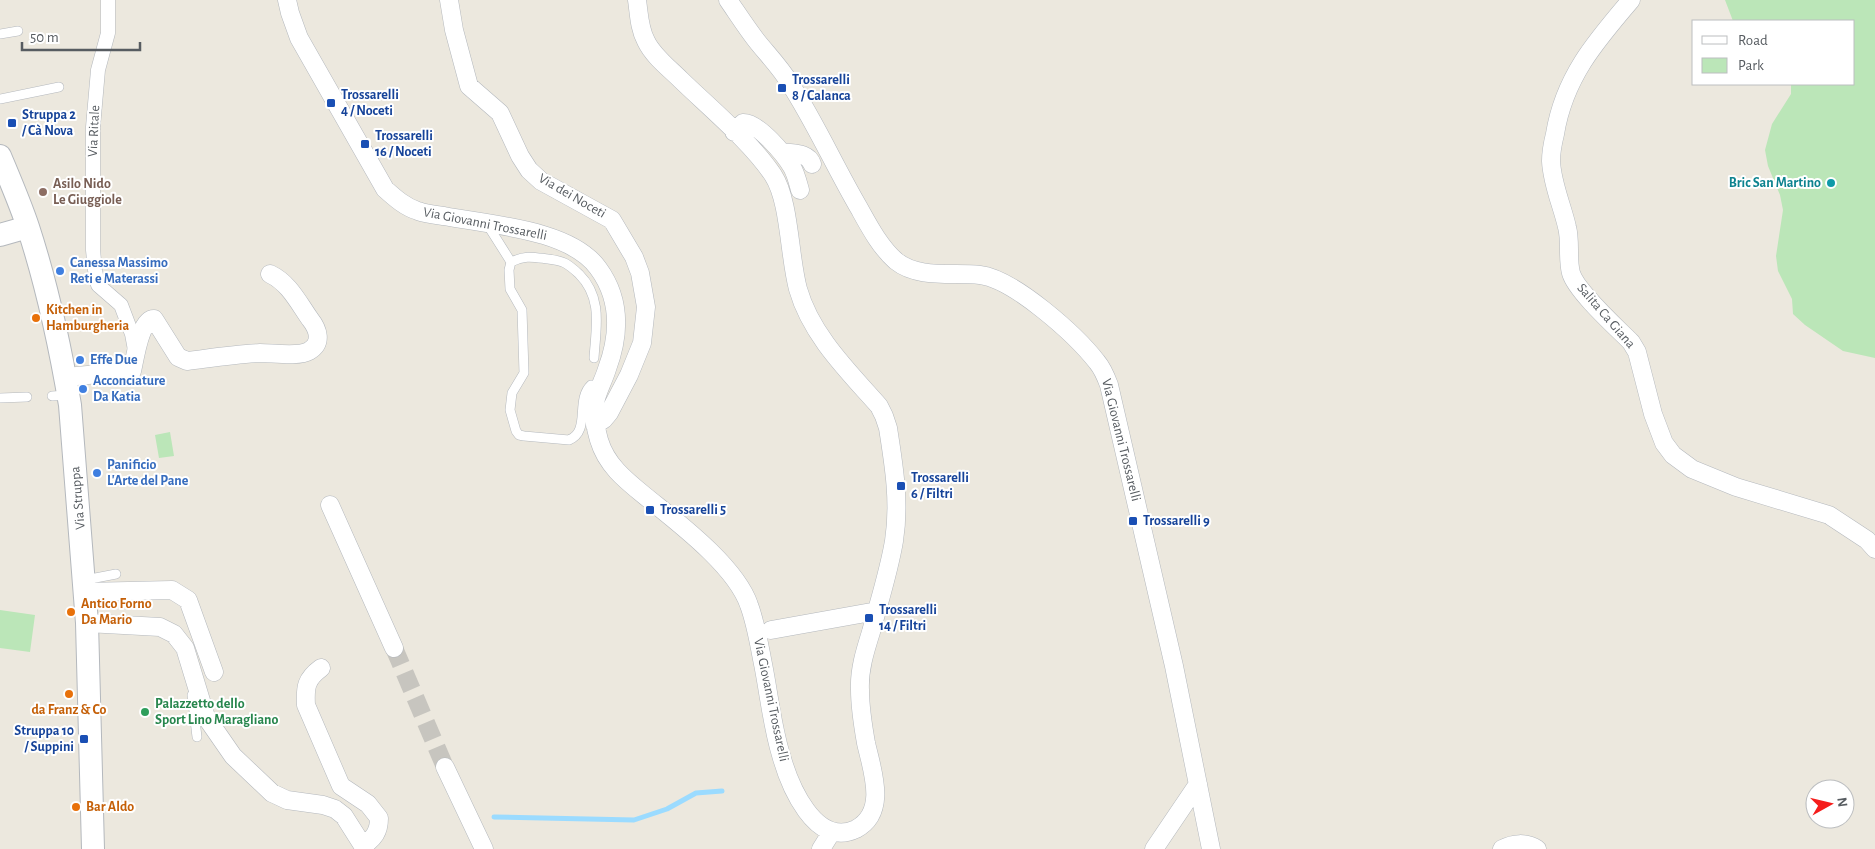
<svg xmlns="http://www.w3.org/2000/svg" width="1875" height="849" viewBox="0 0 1875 849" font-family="'Alegreya Sans',sans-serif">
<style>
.green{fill:#bbe6b8}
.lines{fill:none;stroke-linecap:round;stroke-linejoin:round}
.stream{stroke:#9bdbff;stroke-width:5}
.minor-tunnel{stroke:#c7c5bf;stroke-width:18;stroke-dasharray:18 9;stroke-linecap:butt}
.service-casing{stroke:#b4b8bd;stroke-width:10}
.pedestrian-casing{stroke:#b4b8bd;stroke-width:15}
.minor-casing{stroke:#b4b8bd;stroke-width:19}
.tertiary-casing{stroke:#b4b8bd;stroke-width:24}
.service{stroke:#fff;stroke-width:9}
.pedestrian{stroke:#fff;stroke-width:14}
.minor{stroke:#fff;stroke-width:18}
.tertiary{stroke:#fff;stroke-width:22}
.transit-dot{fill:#1a4fb4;stroke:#fff;stroke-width:2}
.culture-dot{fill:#0f9aa8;stroke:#fff;stroke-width:2}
.education-dot{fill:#8d6e63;stroke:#fff;stroke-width:2}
.shop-dot{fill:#3f7fe0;stroke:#fff;stroke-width:2}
.food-dot{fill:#e8710a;stroke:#fff;stroke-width:2}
.leisure-dot{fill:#2e9e5b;stroke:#fff;stroke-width:2}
.labels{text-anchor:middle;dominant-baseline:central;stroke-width:4;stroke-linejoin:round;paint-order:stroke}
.transit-label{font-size:14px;font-weight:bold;fill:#164399;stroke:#fff;text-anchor:start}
.street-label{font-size:14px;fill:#575c61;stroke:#fff}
.culture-label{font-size:14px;font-weight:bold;fill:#0d838f;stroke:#fff;text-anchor:end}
.education-label{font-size:14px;font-weight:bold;fill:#785e54;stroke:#fff;text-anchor:start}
.shop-label{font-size:14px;font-weight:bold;fill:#366cbe;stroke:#fff;text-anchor:start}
.food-label{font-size:14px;font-weight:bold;fill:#c56008;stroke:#fff;text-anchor:start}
.leisure-label{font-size:14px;font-weight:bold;fill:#27864d;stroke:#fff;text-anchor:start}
</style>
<rect width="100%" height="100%" fill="#ece8de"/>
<!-- green -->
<path class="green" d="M1725,0H1875V358L1843,351L1805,325L1793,314L1792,299L1778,271L1776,256L1783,210L1780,195L1768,166L1765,150L1772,124L1791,94V84H1854V21H1733Z
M170,432L174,456L159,458L155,435Z
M0,610L35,615L30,652L0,648Z"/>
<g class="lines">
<!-- stream -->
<path class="stream" d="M494,817L634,820L667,809L696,793L722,791"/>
<!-- minor-tunnel -->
<path class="minor-tunnel" d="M394,648L445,767"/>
<!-- service casing -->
<g class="service-casing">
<path id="service" d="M0,34L18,31
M0,99L59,87
M487,224L511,262
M594,358C596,327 603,298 579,274C567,263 564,261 548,259C532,257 526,255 511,262L509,270L510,289L522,310L524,373L512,393L510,410L516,431L519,435L524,436L569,440C591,431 575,400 591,385L600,386
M52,396L68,395
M0,398L27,397
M85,580L116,574
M192,695L197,737"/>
</g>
<!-- pedestrian casing -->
<g class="pedestrian-casing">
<path id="pedestrian" d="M108,0V33L98,70L93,127V250L95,270L98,285L121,305L132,334L135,350"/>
</g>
<!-- minor casing -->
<g class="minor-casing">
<path id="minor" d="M287,0L290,13L299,38L385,189C395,198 405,207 418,211C426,214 436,215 444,216C490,225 570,229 598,268C621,299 620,334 607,369C603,382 596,393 594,407C593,418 596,429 599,440C607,467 628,482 650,500C681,525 736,567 749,605C756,624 759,644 763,664C769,694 772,726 781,755C789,784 815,849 856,829C888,812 872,770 866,743C863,726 860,708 860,690C859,670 865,651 871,632C879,602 889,571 894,541C900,503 894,466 888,428L884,416L879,406C848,371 811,335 798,289C789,256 790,201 773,175C751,142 710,108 681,80C669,68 653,56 646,41C639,28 639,13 637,0
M449,0L454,30L469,86L500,113L520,156L529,170L541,181L612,220L634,257L640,273L646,307L642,343L629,375L609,413L604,419L595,425
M728,0C737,13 746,27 756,40C767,54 780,67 789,82C815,122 835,167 859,208C869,226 880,247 896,261C918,279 953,272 980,275C1014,279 1076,335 1097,362C1103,369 1106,377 1109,385L1174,666L1211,849
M1631,0C1595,42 1564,78 1555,134C1553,142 1551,152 1551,161C1552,184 1562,205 1567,227C1571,242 1567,258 1571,273C1576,291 1616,327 1631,342L1637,352L1653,414L1664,443L1673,455L1692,469L1736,487L1829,515L1867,540L1875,549
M734,132L743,123C758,122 785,155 792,167C796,174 798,183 800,190
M782,152C793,154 808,152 812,164
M66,377L132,371C135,359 140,319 154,319L156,322L178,357L187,361C211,358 236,354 260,353C273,353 299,357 309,351C323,343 318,329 310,319C298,302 289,283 270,274
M330,505L394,648
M85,592L172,590L188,600L214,672
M87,623L160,627L174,634L185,648L206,717L233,756L272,793L287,800L323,805L335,809L344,816L365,849
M771,630L877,611
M321,668C306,679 305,687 306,705L341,786L368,804L379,818C379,832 374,838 363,846
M445,767L484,849
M821,849L831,833
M1154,849L1198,784
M1502,849C1513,843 1526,842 1537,849"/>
</g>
<!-- tertiary casing -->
<g class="tertiary-casing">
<path id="tertiary" d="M0,156C10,180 20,203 28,227C47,285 60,346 70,405L87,623L93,849
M0,235L28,227"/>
</g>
<!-- service -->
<use href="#service" class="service"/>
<!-- pedestrian -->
<use href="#pedestrian" class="pedestrian"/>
<!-- minor -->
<use href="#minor" class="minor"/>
<!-- tertiary -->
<use href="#tertiary" class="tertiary"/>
</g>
<!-- markers -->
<g class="transit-dot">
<rect x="777" y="83" width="10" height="10" rx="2.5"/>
<rect x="326" y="98" width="10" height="10" rx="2.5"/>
<rect x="7" y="118" width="10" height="10" rx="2.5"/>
<rect x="360" y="139" width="10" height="10" rx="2.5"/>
<rect x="896" y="481" width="10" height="10" rx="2.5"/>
<rect x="645" y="505" width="10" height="10" rx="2.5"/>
<rect x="1128" y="516" width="10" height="10" rx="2.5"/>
<rect x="864" y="613" width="10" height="10" rx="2.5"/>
<rect x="79" y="734" width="10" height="10" rx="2.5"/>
</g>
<circle class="culture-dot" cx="1831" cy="183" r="5"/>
<circle class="education-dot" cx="43" cy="192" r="5"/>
<g class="shop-dot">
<circle cx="60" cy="271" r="5"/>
<circle cx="80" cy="360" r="5"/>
<circle cx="83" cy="389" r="5"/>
<circle cx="97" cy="473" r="5"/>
</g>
<g class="food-dot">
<circle cx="36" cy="318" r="5"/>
<circle cx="71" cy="612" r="5"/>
<circle cx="69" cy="694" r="5"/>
<circle cx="76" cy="807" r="5"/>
</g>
<circle class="leisure-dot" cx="145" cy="712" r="5"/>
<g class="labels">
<!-- transit labels -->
<g class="transit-label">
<text x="792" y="80">Trossarelli<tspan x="792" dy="16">8 / Calanca</tspan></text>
<text x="341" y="95">Trossarelli<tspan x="341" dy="16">4 / Noceti</tspan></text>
<text x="22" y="115">Struppa 2<tspan x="22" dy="16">/ Cà Nova</tspan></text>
<text x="375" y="136">Trossarelli<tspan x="375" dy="16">16 / Noceti</tspan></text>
<text x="911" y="478">Trossarelli<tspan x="911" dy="16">6 / Filtri</tspan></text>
<text x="660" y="510">Trossarelli 5</text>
<text x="1143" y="521">Trossarelli 9</text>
<text x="879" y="610">Trossarelli<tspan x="879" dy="16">14 / Filtri</tspan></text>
<text x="74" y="731" text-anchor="end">Struppa 10<tspan x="74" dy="16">/ Suppini</tspan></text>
</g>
<!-- street labels -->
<g class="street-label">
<text transform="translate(94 131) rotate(-87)">Via Ritale</text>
<text transform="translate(572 196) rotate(30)">Via dei Noceti</text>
<text transform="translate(485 224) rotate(11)">Via Giovanni Trossarelli</text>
<text transform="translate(1606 316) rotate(49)">Salita Ca Giana</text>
<text transform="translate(1121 440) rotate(76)">Via Giovanni Trossarelli</text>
<text transform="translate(78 498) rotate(-95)">Via Struppa</text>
<text transform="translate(771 700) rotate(78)">Via Giovanni Trossarelli</text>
</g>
<!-- culture labels -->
<g class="culture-label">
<text x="1821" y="183">Bric San Martino</text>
</g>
<!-- education labels -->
<g class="education-label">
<text x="53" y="184">Asilo Nido<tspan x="53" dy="16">Le Giuggiole</tspan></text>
</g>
<!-- shop labels -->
<g class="shop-label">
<text x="70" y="263">Canessa Massimo<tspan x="70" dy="16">Reti e Materassi</tspan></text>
<text x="90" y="360">Effe Due</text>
<text x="93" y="381">Acconciature<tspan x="93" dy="16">Da Katia</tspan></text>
<text x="107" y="465">Panificio<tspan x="107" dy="16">L'Arte del Pane</tspan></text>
</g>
<!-- food labels -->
<g class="food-label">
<text x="46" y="310">Kitchen in<tspan x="46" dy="16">Hamburgheria</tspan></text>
<text x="81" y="604">Antico Forno<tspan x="81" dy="16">Da Mario</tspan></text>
<text x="69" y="710" text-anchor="middle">da Franz &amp; Co</text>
<text x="86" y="807">Bar Aldo</text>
</g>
<!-- leisure labels -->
<g class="leisure-label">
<text x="155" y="704">Palazzetto dello<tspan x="155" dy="16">Sport Lino Maragliano</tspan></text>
</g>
</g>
<!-- legend -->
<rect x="1692" y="20" width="162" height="65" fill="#ffffff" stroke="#bcbec0"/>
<rect x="1702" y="36" width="25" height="8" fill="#ffffff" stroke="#bcbec0"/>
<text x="1738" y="45" font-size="15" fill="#575c61">Road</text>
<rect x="1702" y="58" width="25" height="15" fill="#bbe6b8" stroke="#bcbec0"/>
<text x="1738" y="70" font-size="15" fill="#575c61">Park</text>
<!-- north arrow -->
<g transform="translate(1830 804) rotate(82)"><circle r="24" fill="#ffffff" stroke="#bcbec0"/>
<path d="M0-4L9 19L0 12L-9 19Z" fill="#f51d1b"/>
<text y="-8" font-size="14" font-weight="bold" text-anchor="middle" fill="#575c61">N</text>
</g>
<!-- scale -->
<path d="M22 42v8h118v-8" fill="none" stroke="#575c61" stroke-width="2.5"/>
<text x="30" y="42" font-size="15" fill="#575c61" stroke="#ffffff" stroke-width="4" paint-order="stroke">50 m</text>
</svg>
